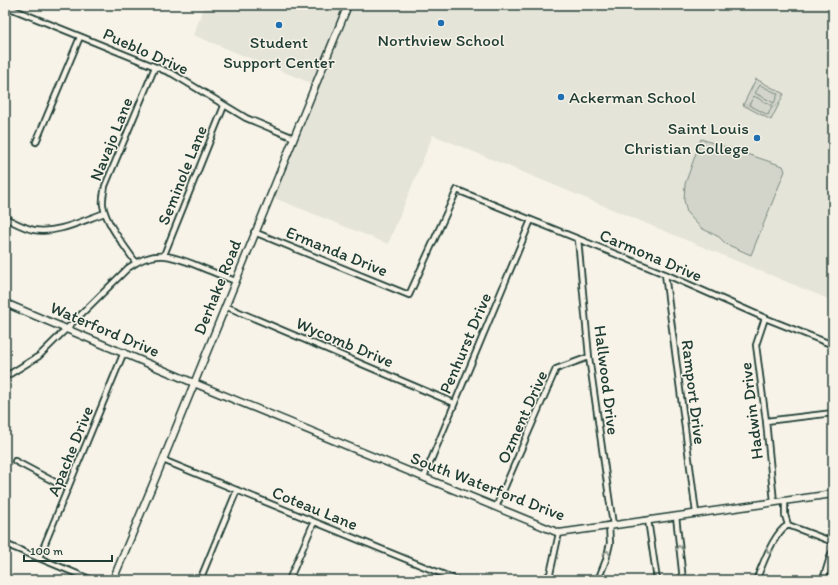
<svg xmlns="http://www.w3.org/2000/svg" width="838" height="585" viewBox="0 0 838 585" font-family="Itim,sans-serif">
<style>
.built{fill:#e5e4d9}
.park{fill:url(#park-tufts);stroke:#79897f}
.garden{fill:#d3d5ca;stroke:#79897f}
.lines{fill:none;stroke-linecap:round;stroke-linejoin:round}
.street-casing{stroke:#1f3d34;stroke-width:8}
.secondary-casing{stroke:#1f3d34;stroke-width:9}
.street{stroke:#f7f3e8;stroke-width:4.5}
.secondary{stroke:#f7f3e8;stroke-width:6}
.oneway{stroke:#8b988e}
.poi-dot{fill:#1f6fb2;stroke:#f7f3e8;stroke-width:1.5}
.labels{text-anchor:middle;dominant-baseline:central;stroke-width:3;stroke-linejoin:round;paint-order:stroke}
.poi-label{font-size:17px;fill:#1f3d34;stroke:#f7f3e8}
.street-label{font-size:17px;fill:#1f3d34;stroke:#f7f3e8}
</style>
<defs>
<pattern id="park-tufts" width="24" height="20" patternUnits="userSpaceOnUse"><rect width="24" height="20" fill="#d3d5ca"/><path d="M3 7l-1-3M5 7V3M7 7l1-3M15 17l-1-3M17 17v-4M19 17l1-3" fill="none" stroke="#b5b8ae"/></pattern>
</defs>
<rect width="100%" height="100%" fill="#f7f3e8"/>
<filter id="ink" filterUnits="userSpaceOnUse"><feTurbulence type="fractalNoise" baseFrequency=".025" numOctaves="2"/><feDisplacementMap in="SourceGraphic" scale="8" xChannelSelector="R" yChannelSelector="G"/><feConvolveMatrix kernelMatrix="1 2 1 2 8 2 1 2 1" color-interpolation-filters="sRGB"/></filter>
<g filter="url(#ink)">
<!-- built -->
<path class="built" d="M205,5H345L313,84L193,35Z
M353,5H833V301L433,135L388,244L274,198Z"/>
<!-- park -->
<path class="park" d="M756,79L784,94L771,120L743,105Z"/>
<!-- garden -->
<path class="garden" d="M760,85L778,94L774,103L755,93Z
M754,96L772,106L768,115L749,105Z
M701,139L783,166L785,171L751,255L726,244L719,237L701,228L687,213L684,200L685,184Z"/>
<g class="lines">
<!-- street casing -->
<g class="street-casing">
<path id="street" d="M5,6L173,74L246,118L294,138
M36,142L80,37
M5,218C14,222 24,228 34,230C58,234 83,220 105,213
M254,232L409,295L457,190L665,274L765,318L833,345
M578,239L589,357L613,525
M164,255L224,106
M136,263C125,246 106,224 103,205C102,199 104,192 105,186L155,67
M665,274L696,513
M225,306L454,403
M765,318L756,345L766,421L774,502
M5,377L39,356L128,268C154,249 171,255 198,266C210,271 223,276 235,281
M766,421L833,413
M163,460L457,580
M15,461L68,489
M424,477L531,220
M785,501V515L788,525L833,542
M496,507L556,369L589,357
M676,516L683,580
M648,520L657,580
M5,544L92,580
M39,558L124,352
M200,580L237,490
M289,580L314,522
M543,580L550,574L559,533
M598,580L606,560L610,543L609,525
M756,580C763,565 773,533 788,525
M823,580L831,554"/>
</g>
<!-- secondary casing -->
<g class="secondary-casing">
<path id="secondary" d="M5,7L6,5
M5,303L194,383L559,533L833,494
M113,580L163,460L348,5"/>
</g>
<!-- street -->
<use href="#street" class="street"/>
<!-- secondary -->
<use href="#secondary" class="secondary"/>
</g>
<!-- one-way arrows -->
<defs><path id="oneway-chevron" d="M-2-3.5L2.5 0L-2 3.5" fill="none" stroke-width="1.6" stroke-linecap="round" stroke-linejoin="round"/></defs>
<g class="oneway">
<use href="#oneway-chevron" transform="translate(679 548) rotate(-96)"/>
<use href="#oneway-chevron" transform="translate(769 551) rotate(115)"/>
<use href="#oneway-chevron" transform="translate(607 553) rotate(-76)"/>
</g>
</g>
<!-- markers -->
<g class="poi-dot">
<circle cx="441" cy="23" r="4"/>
<circle cx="279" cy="25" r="4"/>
<circle cx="561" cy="97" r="4"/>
<circle cx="757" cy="138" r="4"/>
</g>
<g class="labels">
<!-- poi labels -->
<g class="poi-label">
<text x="441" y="40">Northview School</text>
<text x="279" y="42">Student<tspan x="279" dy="20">Support Center</tspan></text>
<text x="569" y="97" text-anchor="start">Ackerman School</text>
<text x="749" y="128" text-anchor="end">Saint Louis<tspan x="749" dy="20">Christian College</tspan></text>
</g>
<!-- street labels -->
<g class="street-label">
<text transform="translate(146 51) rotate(24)">Pueblo Drive</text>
<text transform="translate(111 139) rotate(-68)">Navajo Lane</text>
<text transform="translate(182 175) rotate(-68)">Seminole Lane</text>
<text transform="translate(337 251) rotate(22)">Ermanda Drive</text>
<text transform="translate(651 255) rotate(23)">Carmona Drive</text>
<text transform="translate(217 287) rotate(-68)">Derhake Road</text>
<text transform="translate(105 329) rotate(23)">Waterford Drive</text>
<text transform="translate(345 342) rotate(23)">Wycomb Drive</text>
<text transform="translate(465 343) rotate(-67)">Penhurst Drive</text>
<text transform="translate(607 380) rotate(83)">Hallwood Drive</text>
<text transform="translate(694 392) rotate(83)">Ramport Drive</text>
<text transform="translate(751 411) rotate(-97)">Hadwin Drive</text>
<text transform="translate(522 417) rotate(-66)">Ozment Drive</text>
<text transform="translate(70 451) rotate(-68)">Apache Drive</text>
<text transform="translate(488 486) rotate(21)">South Waterford Drive</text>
<text transform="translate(315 508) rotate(22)">Coteau Lane</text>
</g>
</g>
<!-- margin -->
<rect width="838" height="585" fill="none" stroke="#f7f3e8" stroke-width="20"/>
<rect x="10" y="10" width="818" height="565" fill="none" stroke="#1f3d34" stroke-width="1.5" filter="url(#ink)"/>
<!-- scale -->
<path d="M24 555v6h88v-6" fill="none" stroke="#1f3d34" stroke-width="2"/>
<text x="30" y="555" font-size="12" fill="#1f3d34" stroke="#f7f3e8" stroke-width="3" paint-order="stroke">100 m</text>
</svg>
